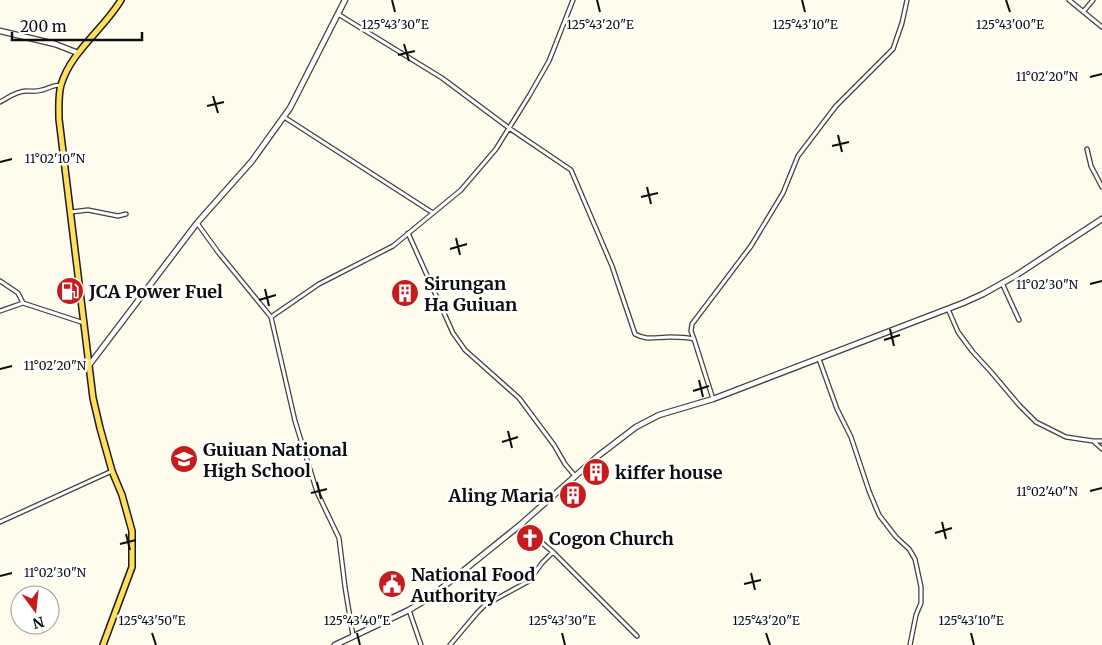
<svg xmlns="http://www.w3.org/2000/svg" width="1102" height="645" viewBox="0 0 1102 645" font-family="Merriweather,serif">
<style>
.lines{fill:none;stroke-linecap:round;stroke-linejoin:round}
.minor-casing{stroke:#404040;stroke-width:5.5}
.tertiary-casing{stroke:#404040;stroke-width:7}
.primary-casing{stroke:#1e1e1e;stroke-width:8}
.minor{stroke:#fff;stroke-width:3}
.tertiary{stroke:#fff;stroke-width:4.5}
.primary{stroke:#ffdf5d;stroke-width:5}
.ticks{fill:none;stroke:#0d0d0d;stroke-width:2}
.labels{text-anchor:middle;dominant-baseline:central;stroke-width:5;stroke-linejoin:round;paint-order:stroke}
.poi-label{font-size:18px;font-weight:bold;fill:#0d0d0d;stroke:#fff;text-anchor:start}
.ticks-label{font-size:12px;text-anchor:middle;fill:#0d0d0d;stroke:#fff;stroke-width:5;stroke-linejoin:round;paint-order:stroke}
</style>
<rect width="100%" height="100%" fill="#fffced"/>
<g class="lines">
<!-- minor casing -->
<g class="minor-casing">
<path id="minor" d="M1069,0L1102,27
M1083,12L1093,0
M338,14L442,78L509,128L571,170L612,266L635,334C647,341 656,337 670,337C678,337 686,337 694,339L713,399
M0,102C8,98 16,91 26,91C31,91 36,92 42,90C50,88 52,85 61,85
M284,117L433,213
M1087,149L1091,166L1102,187
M71,212L88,210L118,216L126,214
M197,223L218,252L271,317L295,421L317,492L339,538L345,587L353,636
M408,233L453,333L465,350L519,398L554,445L565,464L575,476
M0,281L18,293L23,303
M1002,283L1019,320
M948,309L958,332L972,351L992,373L1019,405L1036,422L1066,437L1093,441L1102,449
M0,311L23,303L84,323
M271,317L319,284L393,246L461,190L496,149L529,96L549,61L573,0
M694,339L691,331L692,324L751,246L783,193L798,156L836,106L893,49L902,23L907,0
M819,359L837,409L851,437L869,491L879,515L896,537L909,549L915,559L921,587V603L916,615L910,645
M1093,441H1102
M0,522L112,471
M520,525L553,552L637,636
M409,610L421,645
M450,645L477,613L485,605L529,581L542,563L553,552"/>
</g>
<!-- tertiary casing -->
<g class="tertiary-casing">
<path id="tertiary" d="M0,31L55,44L78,53
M90,364L197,223L252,161L290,108L345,0
M335,645L409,610L432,596L520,525L598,456L636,427L659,415L713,399L963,303L983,294L1015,276L1102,219"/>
</g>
<!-- primary casing -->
<g class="primary-casing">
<path id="primary" d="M103,645L132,567V531L122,495L112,471L100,428L93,398L59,119C59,108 58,96 61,85C71,51 104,29 121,0"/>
</g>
<!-- minor -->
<use href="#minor" class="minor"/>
<!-- tertiary -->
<use href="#tertiary" class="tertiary"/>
<!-- primary -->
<use href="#primary" class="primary"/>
</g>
<!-- ticks -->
<path class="ticks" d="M392,0L395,12M597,0L600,12M802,0L805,12M1006,0L1010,12M404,44L409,61M398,55L415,51M1090,77L1102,74M213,96L218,113M207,106L224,102M838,135L842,152M832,146L849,142M0,162L12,159M647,187L651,204M641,197L658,193M456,238L460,255M450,249L467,244M1090,284L1102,281M265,289L269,306M259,300L276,295M890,329L894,346M884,340L900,335M0,369L12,366M699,380L703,397M693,391L709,386M508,431L512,448M502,442L518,437M317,482L321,499M1090,491L1102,488M311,493L327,489M942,522L946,539M935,533L952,528M126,534L130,550M120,544L136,540M751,573L755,590M0,576L12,573M744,584L761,580M152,633L156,645M357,633L360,645M562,633L565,645M766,633L770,645M971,633L974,645"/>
<!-- icons -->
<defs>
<g id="fuel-disc" transform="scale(1.4375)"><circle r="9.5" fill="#c71c1c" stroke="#fff"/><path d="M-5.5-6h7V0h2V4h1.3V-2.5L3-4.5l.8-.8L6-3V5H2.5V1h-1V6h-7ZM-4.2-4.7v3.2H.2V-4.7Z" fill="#fff"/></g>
<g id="building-disc" transform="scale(1.4375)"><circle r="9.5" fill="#c71c1c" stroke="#fff"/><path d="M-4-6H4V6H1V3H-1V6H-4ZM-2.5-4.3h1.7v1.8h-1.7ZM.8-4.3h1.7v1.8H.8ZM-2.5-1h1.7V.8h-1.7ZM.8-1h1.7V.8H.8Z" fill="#fff"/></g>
<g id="school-disc" transform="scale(1.4375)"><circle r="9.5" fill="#c71c1c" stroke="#fff"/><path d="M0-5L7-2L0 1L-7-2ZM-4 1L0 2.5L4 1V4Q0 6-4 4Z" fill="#fff"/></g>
<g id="church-disc" transform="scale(1.4375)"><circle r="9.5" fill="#c71c1c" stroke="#fff"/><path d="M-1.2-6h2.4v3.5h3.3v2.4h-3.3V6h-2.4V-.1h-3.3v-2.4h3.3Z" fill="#fff"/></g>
<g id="civic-disc" transform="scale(1.4375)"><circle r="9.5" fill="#c71c1c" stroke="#fff"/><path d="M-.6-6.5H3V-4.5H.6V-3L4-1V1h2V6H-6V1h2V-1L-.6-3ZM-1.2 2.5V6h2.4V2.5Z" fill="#fff"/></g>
</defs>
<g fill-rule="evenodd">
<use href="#fuel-disc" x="70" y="291"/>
<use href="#building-disc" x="405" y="293"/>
<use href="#school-disc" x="184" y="459"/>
<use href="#building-disc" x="596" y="472"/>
<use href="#building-disc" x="573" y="495"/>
<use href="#church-disc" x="530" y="538"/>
<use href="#civic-disc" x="392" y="584"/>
</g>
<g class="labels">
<!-- poi labels -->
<g class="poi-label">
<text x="424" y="283">Sirungan<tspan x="424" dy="21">Ha Guiuan</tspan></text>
<text x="89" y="291">JCA Power Fuel</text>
<text x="203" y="449">Guiuan National<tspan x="203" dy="21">High School</tspan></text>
<text x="615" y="472">kiffer house</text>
<text x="554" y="495" text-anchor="end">Aling Maria</text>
<text x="549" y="538">Cogon Church</text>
<text x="411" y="574">National Food<tspan x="411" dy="21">Authority</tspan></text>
</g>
</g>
<g class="ticks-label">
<text x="395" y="29">125°43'30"E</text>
<text x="600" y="29">125°43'20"E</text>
<text x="805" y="29">125°43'10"E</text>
<text x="1010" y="29">125°43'00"E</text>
<text x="1047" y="81">11°02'20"N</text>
<text x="55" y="163">11°02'10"N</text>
<text x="1047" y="289">11°02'30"N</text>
<text x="55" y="370">11°02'20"N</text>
<text x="1047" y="496">11°02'40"N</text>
<text x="55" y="577">11°02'30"N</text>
<text x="152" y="625">125°43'50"E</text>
<text x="357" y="625">125°43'40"E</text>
<text x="562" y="625">125°43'30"E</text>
<text x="766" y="625">125°43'20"E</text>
<text x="971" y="625">125°43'10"E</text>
</g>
<!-- north arrow -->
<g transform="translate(35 610) rotate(165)"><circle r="24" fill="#ffffff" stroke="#9e9e9e"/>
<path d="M0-4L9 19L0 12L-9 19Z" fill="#c71c1c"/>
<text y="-8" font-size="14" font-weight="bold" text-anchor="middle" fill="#0d0d0d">N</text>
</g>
<!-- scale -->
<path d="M12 32v8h130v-8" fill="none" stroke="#0d0d0d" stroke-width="2.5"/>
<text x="20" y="32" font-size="15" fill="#0d0d0d" stroke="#ffffff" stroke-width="4" paint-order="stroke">200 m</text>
</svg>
